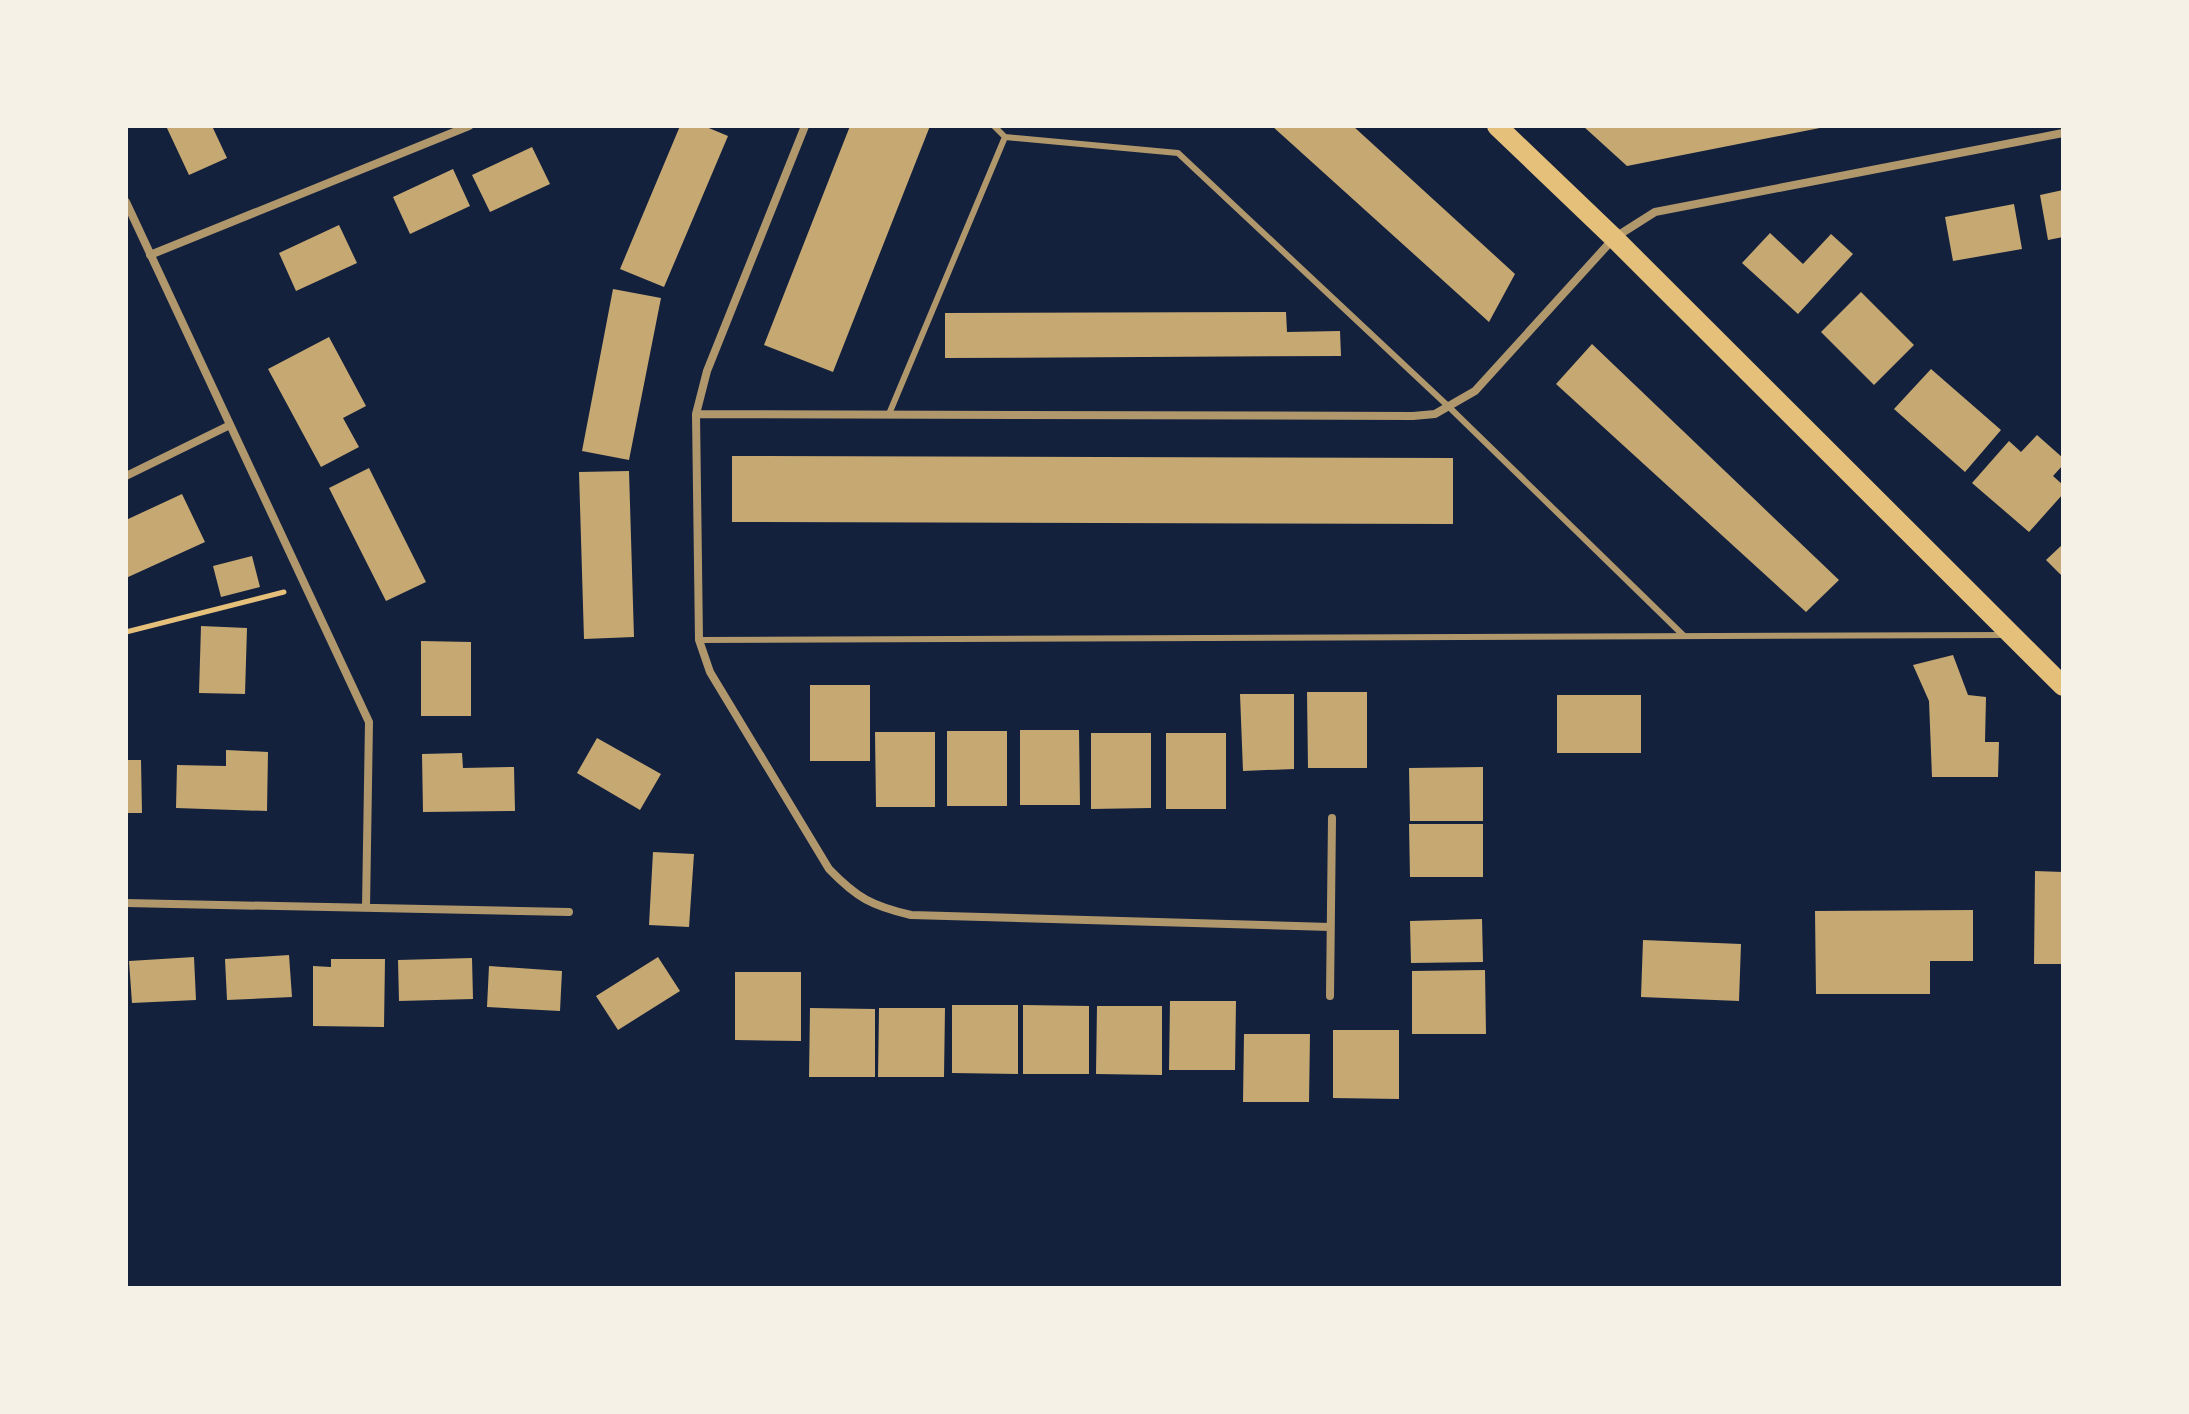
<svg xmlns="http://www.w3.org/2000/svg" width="2189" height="1414" viewBox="0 0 2189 1414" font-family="'Noto Sans',sans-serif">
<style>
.building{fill:#c6a872}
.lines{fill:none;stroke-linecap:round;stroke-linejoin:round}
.path{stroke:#e5c07b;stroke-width:5}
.service{stroke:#b1986c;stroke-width:6}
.minor{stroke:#b1986c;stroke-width:8}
.primary{stroke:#e5c07b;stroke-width:20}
</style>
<rect width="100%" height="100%" fill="#14213d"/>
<!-- building -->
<path class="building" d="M166,126H212L227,158L189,175Z
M680,126H704L728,136L664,287L620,269Z
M850,126H930L833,372L764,345Z
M1272,126H1353L1515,274L1489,322Z
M1583,126H1825V127L1627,166Z
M532,147L550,184L490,212L472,175Z
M453,169L470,206L410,234L393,197Z
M2063,190V237L2048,240L2040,195Z
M2014,204L2022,249L1953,261L1945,217Z
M339,225L357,263L296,291L279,253Z
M1770,233L1803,264L1831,234L1853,254L1798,314L1742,263Z
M613,289L661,298L629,460L582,451Z
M1861,292L1914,345L1874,385L1821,332Z
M1286,312L1287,332L1340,331L1341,356L945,358V313Z
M329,337L366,406L343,418L359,447L321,467L268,369Z
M1592,344L1839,580L1806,612L1556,384Z
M1931,369L2001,430L1965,472L1894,409Z
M2037,435L2063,458V465L2053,476L2063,485V494L2029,532L1972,483L2009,441L2021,452Z
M732,456L1453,458V524L732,522Z
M369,468L426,582L386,601L329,488Z
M629,471L634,637L584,639L579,472Z
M182,494L205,542L126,578V520Z
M2063,544V577L2046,560Z
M252,556L260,587L221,597L213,566Z
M201,626L247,628L245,694L199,693Z
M421,641L471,642V716H421Z
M1953,655L1968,695L1986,697L1985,742H1999L1998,777H1932L1929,701L1913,665Z
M810,685H870V761H810Z
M1307,692H1367V768H1308Z
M1240,694H1294V769L1243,771Z
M1557,695H1641V753H1557Z
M1020,730H1079L1080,805H1020Z
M947,731H1007V806H947Z
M875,732H935V807H876Z
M1091,733H1151V808L1091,809Z
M1166,733H1226V809H1166Z
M597,738L661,774L640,810L577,773Z
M226,750L268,752L267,811L176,808L177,765L226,766Z
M462,753L463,768L514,767L515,811L423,812L422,754Z
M126,760H141L142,813H126Z
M1483,767V821H1410L1409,768Z
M1409,824H1483V877H1410Z
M653,852L694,854L689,927L649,925Z
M2035,871L2063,872V964H2034Z
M1973,910V961H1930V994H1816L1815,911Z
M1482,919L1483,962L1411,963L1410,921Z
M1643,940L1741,944L1739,1001L1641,997Z
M289,955L292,997L227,1000L225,959Z
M194,957L196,1000L132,1003L129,961Z
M658,957L680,991L618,1030L596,996Z
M472,958L473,999L399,1001L398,960Z
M331,959H385L384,1027L313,1026V966L331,967Z
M489,966L562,971L560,1011L487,1007Z
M1485,970L1486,1034H1412V971Z
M735,972H801V1041L735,1040Z
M1170,1001H1236L1235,1070H1169Z
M952,1005H1018V1074L952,1073Z
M1023,1005L1089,1006V1074H1023Z
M1097,1006H1162V1075L1096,1074Z
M810,1008L875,1009V1077H809Z
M879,1008H945L944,1077H878Z
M1333,1030H1399V1099L1333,1098Z
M1244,1034H1310L1309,1102H1243Z"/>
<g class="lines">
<!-- path -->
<path class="path" d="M126,632L284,592"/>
<!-- service -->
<path class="service" d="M994,126L1005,137L1178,153L1449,407L1684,636
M889,414L1005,137
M699,640L2004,635"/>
<!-- minor -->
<path class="minor" d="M805,126L707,371L696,414L699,640L710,672L829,869C857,898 872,906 911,915L1330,927
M126,202L369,722L366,908
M150,255L469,126
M696,414L1413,416L1435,414L1475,391L1614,238L1655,212L2063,133
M126,476L230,425
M126,903L569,912
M1330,996L1332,818"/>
<!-- primary -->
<path class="primary" d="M1497,126L1614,238L2063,686"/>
</g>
<!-- border -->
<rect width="2189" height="1414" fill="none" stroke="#f6f1e7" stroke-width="256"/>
</svg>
